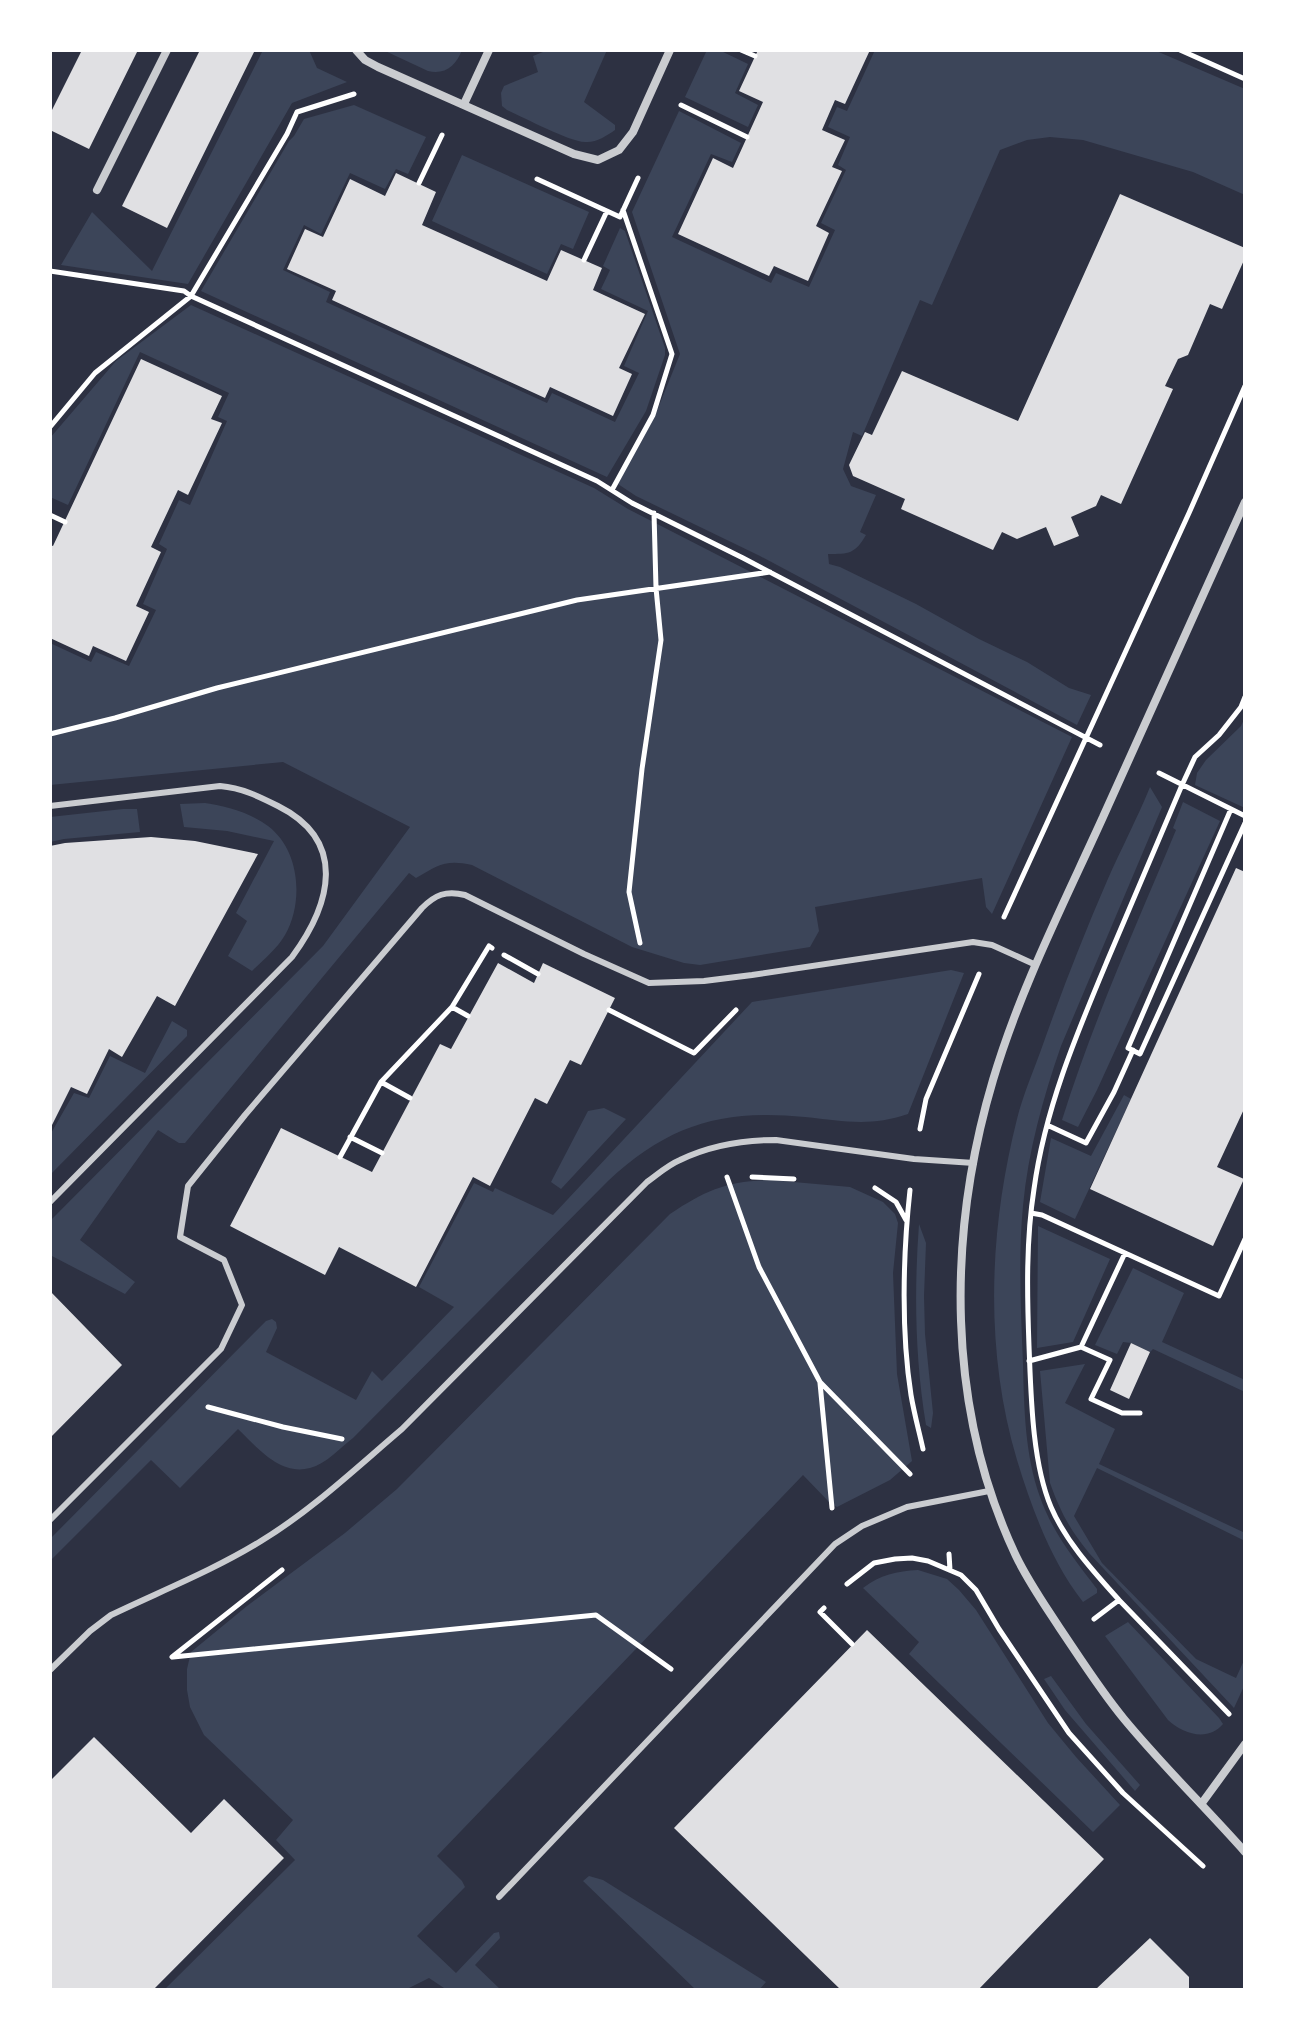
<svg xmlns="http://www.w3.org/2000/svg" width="1295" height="2040" viewBox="0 0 1295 2040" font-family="'Alegreya Sans',sans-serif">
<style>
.green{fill:#3c4559}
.building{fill:#e0e0e3}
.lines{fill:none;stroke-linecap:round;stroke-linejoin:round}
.path{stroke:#fff;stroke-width:5}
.service{stroke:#caccd0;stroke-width:6}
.minor{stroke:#caccd0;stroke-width:8}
</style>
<rect width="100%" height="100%" fill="#2d3142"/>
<!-- green -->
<path class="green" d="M263,50H309L317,68L347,82L292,103L188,284L61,265L92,212L152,271Z
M383,50H462C456,66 445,75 428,71Z
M548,50H607L584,102L615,125V130C606,136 596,143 585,142C568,141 525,118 507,110L502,106L501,93L504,86L538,72L533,56Z
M707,50H719L748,64L735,93L758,105L748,127L685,97Z
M875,50H1154L1245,89V195L1193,172L1083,140L1050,137L1027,140L1000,150L932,305L920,300L862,436L853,432L843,469L851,486L876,495L860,532L866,535C855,554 849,554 828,554L829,564L840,567L916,604L979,639L1027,662L1069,688L1091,695L1077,725L760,556L636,496L618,484L654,418L680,354L632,212L679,111L741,143L732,162L711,154L672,237L771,283L776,273L809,287L835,230L821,223L846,170L838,165L850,137L828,127L837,107L847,111Z
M354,105L426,137L408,174L396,169L385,189L350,173L321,234L304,225L283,270L330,292L326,302L547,403L552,393L615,422L639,373L624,366L648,311L601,289L610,270L603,266L620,228L625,231L665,348V355L646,411L607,477L201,291L289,141L294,136L304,119Z
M462,155L589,212L573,249L561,244L547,274L432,221Z
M191,305L594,488L628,509L1072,737L992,914L986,907L982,878L815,907L819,931L810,947L700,965L684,963L632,947L472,865C446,859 438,865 416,878L409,873L185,1143H179L158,1130L80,1240L135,1282L125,1294L50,1255V1221L323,946L410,827L283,762L50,785V643L91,662L96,652L129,666L156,610L143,604L167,549L159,544L179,500L190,505L227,421L218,417L229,393L140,352L68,505L50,497V438L116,361Z
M1245,717V808L1195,785L1197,773L1206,760L1241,726Z
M1150,787L1162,807L1061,1046C1043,1098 1028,1152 1023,1206C1018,1258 1021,1312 1023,1364C1024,1408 1025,1455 1040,1497C1052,1532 1075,1560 1097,1589V1593L1083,1602C1051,1561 1032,1509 1017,1460C984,1349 989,1230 1017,1119C1023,1095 1033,1072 1041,1050C1061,993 1083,936 1107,881C1121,849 1137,819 1150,787Z
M1183,802L1220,821L1097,1090L1078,1127L1062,1120C1093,1021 1136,926 1176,830L1173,828Z
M205,803C226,806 251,813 268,826C300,850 304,902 285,935C277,949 263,960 252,971L228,956L247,921L236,913L274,841L227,831L184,827L180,804Z
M123,809H137L140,832L64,839L50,842V817Z
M951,970L964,973L908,1114C870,1127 844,1121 805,1117C723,1109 669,1124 608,1181L353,1438C340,1448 326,1464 310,1468C280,1476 258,1448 238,1429L180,1488L151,1460L50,1561V1539L266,1321L272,1319L276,1322L277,1328L266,1352L356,1400L372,1371L382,1381L454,1307L419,1287L474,1183L493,1192L495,1188L553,1215L752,1002Z
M172,1021L187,1030V1036L50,1175V1135L74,1093L89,1098L110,1056L145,1073Z
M1124,1095L1131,1099L1075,1219L1040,1202L1051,1138L1091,1156Z
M604,1108L626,1119L561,1189L551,1182L588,1111Z
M771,1180L850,1187L883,1202L895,1214L898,1223L893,1273L897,1374L912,1461L890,1480L837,1507L830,1503L803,1475L437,1856L462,1881L465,1887L417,1936L456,1973L494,1933L499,1932L500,1938L475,1965L501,1990H447L429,1978L405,1990H164L295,1860L276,1840L293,1820L204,1735L190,1707L187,1690V1669L191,1652L247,1606L345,1533L397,1489L670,1214C706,1190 727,1181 771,1180Z
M919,1224L926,1243L924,1296L925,1334L933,1413L931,1428L926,1425C915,1358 914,1292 919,1224Z
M1038,1226L1110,1259L1073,1342L1037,1348Z
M1133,1268L1184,1293L1162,1342L1245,1380V1392L1153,1349L1150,1352L1131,1343L1123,1342L1117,1354L1095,1345Z
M1085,1364L1065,1403L1115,1429L1099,1464L1245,1533V1541L1097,1468L1074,1516L1102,1563L1196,1659L1236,1678L1245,1658V1684L1234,1708L1089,1553C1070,1530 1060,1511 1050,1483L1040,1371Z
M918,1570L947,1579L959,1590L976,1610L1048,1723L1076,1757L1120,1805L1093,1832L909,1654L919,1642L863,1588C880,1575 897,1571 918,1570Z
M1128,1622L1219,1718L1223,1724C1208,1742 1183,1734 1168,1720L1105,1636Z
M1051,1676L1086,1724L1140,1785L1135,1791L1065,1710L1044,1679Z
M589,1876L603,1880L766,1982L759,1990H696L583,1881Z"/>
<!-- building -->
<path class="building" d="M82,50H138L89,149L50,130V114Z
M200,50H255L167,228L122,206Z
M758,50H870L845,104L835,100L822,130L845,140L832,167L842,171L816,226L829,233L808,281L774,266L769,276L678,234L713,158L733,168L763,102L739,91Z
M396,173L436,192L422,225L547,281L561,250L602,268L593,290L645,314L619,368L632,374L613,416L550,387L545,398L332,300L336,291L287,269L305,229L323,237L350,179L385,196Z
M1120,194L1245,248V258L1222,309L1210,304L1188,355L1178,359L1165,386L1173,389L1121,504L1101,495L1096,506L1071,517L1079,536L1054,546L1046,527L1017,539L1002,532L993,550L901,509L905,499L853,476L849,465L865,432L872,435L902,371L1018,421Z
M141,359L222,396L211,419L222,423L188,495L178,490L151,547L161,552L136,606L149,612L126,661L93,646L89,656L50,638V545L53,546Z
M151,837L195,841L258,854L175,1006L157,996L122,1057L109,1049L87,1094L71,1087L50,1129V846L65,843Z
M1236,868L1245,872V1107L1217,1167L1244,1179L1213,1246L1090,1189Z
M498,963L534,983L543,963L615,998L581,1065L570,1060L547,1104L535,1098L490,1186L473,1177L416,1287L339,1247L325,1275L230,1226L281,1128L372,1172L440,1044L451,1049Z
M50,1291L122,1365L50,1438Z
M1131,1343L1150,1352L1129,1399L1110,1390Z
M867,1630L1104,1859L978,1990H841L674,1828Z
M94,1737L191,1833L224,1799L284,1858L153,1990H50V1781Z
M1150,1938L1189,1977V1990H1095Z"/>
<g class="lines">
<!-- path -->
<path class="path" d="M741,50L755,56
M1180,50L1245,79
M681,105L747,137
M537,179L620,217L638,178
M419,183L442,135
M584,260L607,211
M50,271L184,291L191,296L597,481L632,503L743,558L1100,745
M50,427L95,373L191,296L287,134L297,112L354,94
M612,490L653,415L672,354L623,210
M50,515L65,522
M50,734L115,718L217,688L577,600L770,572
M1159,773L1245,816
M1231,809L1128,1048L1140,1054L1245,823
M1004,917L1189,513L1245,386
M640,943L629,892L642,769L661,640L656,588L654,513
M504,955L538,974
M452,1007L468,1016
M609,1010L694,1053L736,1010
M381,1082L410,1098
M1047,1125L1086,1143L1114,1092L1133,1050
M920,1129L926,1099L979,974
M350,1137L382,1153
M340,1157L381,1082L452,1007L489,946L492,948
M727,1177L759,1267L820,1382L910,1474
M752,1177L794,1179
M875,1188L896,1202L906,1220
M910,1190C903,1254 901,1331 911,1395C914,1413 919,1431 923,1449
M1031,1213L1042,1215L1219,1296L1245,1239
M1081,1347L1110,1360L1091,1399L1122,1413H1140
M1029,1361L1081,1347L1125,1253
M820,1383L832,1508
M208,1407L283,1427L342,1439
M949,1554L950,1570
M847,1584L874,1563L895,1559L912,1558L928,1561L961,1575L976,1590L999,1629L1069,1733L1123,1793L1203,1866
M1119,1600C1094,1572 1066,1542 1051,1507C1032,1462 1031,1395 1029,1346C1027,1293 1026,1240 1034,1189C1045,1108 1077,1033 1108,959C1133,901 1157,843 1182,785L1195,757L1219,735L1241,707L1245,697
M824,1608L820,1612L852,1644
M1094,1619L1119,1600L1229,1714
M172,1657L282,1570
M173,1657L596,1615L671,1669"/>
<!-- service -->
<path class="service" d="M50,806L220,786C242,788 258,796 278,806C348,841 331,904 292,957L50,1202
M50,1520L221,1349L242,1305L224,1260L180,1237L188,1186L245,1115L422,908C435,895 446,890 465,895L584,954L649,983L704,981L752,975L973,942L992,945L1036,965
M50,1670L90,1631L111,1615C161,1591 214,1570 261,1541C312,1510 356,1468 402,1429L647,1182C658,1174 668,1165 680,1160C709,1146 744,1140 776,1140L914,1159L974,1163
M499,1897L835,1544L862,1526L907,1507L989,1491"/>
<!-- minor -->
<path class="minor" d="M356,50L365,60L378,67L574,154L598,160L619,150L633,132L670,50
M464,104L489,50
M97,190L167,50
M1245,502C1197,607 1150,712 1103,817C1064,903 1020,989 993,1080C947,1235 946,1408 1016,1556C1028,1581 1044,1604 1059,1627C1080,1658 1100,1690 1124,1719C1162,1765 1205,1807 1245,1852
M1202,1803L1245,1744"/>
</g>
<!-- border -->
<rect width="1295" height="2040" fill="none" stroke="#ffffff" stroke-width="104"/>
</svg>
